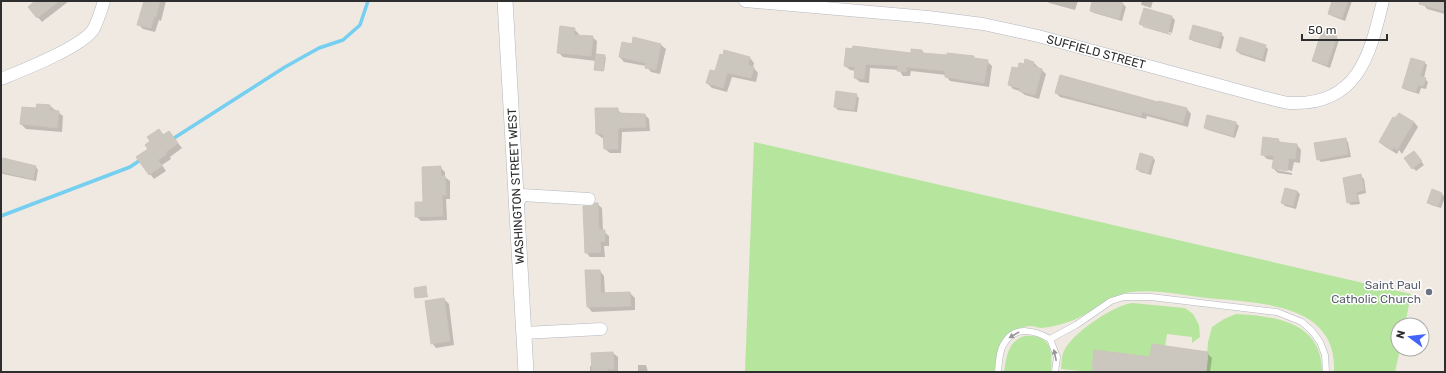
<svg xmlns="http://www.w3.org/2000/svg" width="1446" height="373" viewBox="0 0 1446 373" font-family="Rubik,sans-serif">
<style>
.green{fill:#b6e59e}
.shadow{fill:#0003}
.lines{fill:none;stroke-linecap:round;stroke-linejoin:round}
.stream{stroke:#75cff0;stroke-width:3.5}
.building{fill:#cbc7bf;stroke:#cbc5ba}
.service-casing{stroke:#b4b7c1;stroke-width:7}
.minor-casing{stroke:#b4b7c1;stroke-width:13}
.tertiary-casing{stroke:#b4b7c1;stroke-width:16}
.service{stroke:#fff;stroke-width:6}
.minor{stroke:#fff;stroke-width:12}
.tertiary{stroke:#fff;stroke-width:15}
.oneway{fill:#969696}
.worship-dot{fill:#6b7280;stroke:#fff;stroke-width:1.5}
.labels{text-anchor:middle;dominant-baseline:central;stroke-width:3;stroke-linejoin:round;paint-order:stroke}
.street-label{font-size:12px;fill:#2e2e2e;stroke:#fff}
.worship-label{font-size:12px;fill:#5b616d;stroke:#fff;text-anchor:end}
</style>
<rect width="100%" height="100%" fill="#efe9e1"/>
<!-- green -->
<path class="green" d="M754,142L1411,294L1405,325H1398V349H1400L1395,372H1334C1338,302 1256,303 1207,298C1182,295 1156,289 1131,292C1108,295 1093,313 1071,321C1063,324 1051,327 1042,328C1039,328 1036,327 1033,326C1024,326 1017,329 1010,333L996,372H745Z
M1132,303L1185,308L1193,314L1199,325L1200,337L1192,343V337L1167,334L1165,346L1152,345L1150,357L1094,350L1092,372L1061,369C1062,363 1061,357 1064,351C1071,334 1114,305 1132,303Z
M1236,314C1276,316 1322,322 1322,372H1206L1208,342L1212,327L1224,319Z
M1025,336C1051,334 1053,351 1051,372H1004C1006,358 1008,340 1025,336Z"/>
<!-- shadow -->
<path class="shadow" d="M37,1H69L42,22L29,7Z
M145,1H166L161,21L159,20L155,32L143,29L139,25Z
M1047,1H1078L1075,10L1049,3Z
M1093,1H1112L1123,4L1126,7L1122,21L1094,13L1091,10Z
M1142,1H1153L1151,8L1142,5L1141,4Z
M1333,1H1352L1345,21L1332,16L1329,13Z
M1424,1H1445V14L1427,9L1423,4Z
M1145,10L1172,17L1175,20L1172,33L1143,24V26L1140,24Z
M1143,26L1171,34V35L1143,27Z
M574,29L579,34L578,36L592,37L597,41L596,55L606,57L604,71L595,69L596,61L563,57L558,52Z
M1221,34L1224,37L1221,49L1193,41L1190,38Z
M1336,37L1339,40L1330,68L1317,63L1314,60Z
M661,45L666,49L660,74L651,72L646,66L624,62L620,57L632,46Z
M1265,46L1268,49L1265,62L1240,54L1237,51Z
M922,51L925,54L987,61L992,66L989,87L950,81L946,76V75L911,71L910,76H903L899,70L870,68L869,83L860,82L855,78L856,71L850,70L845,66Z
M723,56L750,58L754,63L753,67L758,73L756,82L732,77L727,92L712,88L707,83L715,72Z
M1424,62L1427,65L1424,78L1428,82L1426,89L1421,88L1419,94L1406,90L1403,87Z
M1034,63L1038,67V69H1041L1046,74L1039,99L1025,95L1020,91L1013,89L1009,84L1019,69L1024,65Z
M1056,93L1159,104L1187,109L1191,114L1188,127L1147,116L1146,119L1060,97Z
M856,95L859,98L857,112L838,110L835,107Z
M38,105L50,106L63,116L62,132L26,129L21,124L37,109Z
M617,109L622,114L645,115L649,119L650,131L622,132L621,153H610L605,149L604,138H602L597,134Z
M1414,122L1418,127L1402,154L1399,150L1397,154L1384,146L1380,142Z
M1236,123L1239,126L1235,138L1208,130L1205,127Z
M159,130L164,136L169,132L182,148L170,157L171,159L162,165L166,171L154,179L137,157L149,149L152,141Z
M1345,139L1348,142L1351,157L1321,162L1318,159Z
M1278,140L1282,143L1297,145L1301,150L1300,163L1294,162L1292,171L1277,168V170L1292,173V175L1278,173L1273,168L1274,160L1267,159L1262,154Z
M1416,155L1424,165L1416,171L1405,159Z
M1152,157L1155,160L1151,175L1140,172L1137,169Z
M4,159L36,167L38,170L36,181L3,174L1,172V169Z
M440,167L445,172V177L450,181V199H446L447,220L421,221L416,216L424,203Z
M1361,176L1364,179L1366,193L1358,195L1360,204L1351,205L1348,202Z
M1297,191L1300,194L1296,209L1285,206L1282,203Z
M1432,191L1442,194L1445,197L1441,208L1431,205L1428,202Z
M597,204L602,208L603,231L609,236V246H604L605,257H590L586,252L592,207Z
M600,271L604,276L605,294L630,293L635,298V310L592,312L588,307Z
M425,287L428,297L418,298L416,297Z
M444,299L449,304L454,345L436,348L432,343Z
M613,353L618,357V372H590V366H593Z
M1207,353L1212,358L1210,372H1093L1151,358Z
M638,365H646L648,372H638Z"/>
<g class="lines">
<!-- stream -->
<path class="stream" d="M171,140L285,67L319,48L343,40L360,25L368,1
M1,216L130,167L142,159"/>
</g>
<!-- building -->
<path class="building" d="M35,1H59L37,18L28,7Z
M144,1H160L156,17L154,16L151,28L137,25Z
M1092,1H1116L1123,3L1119,19L1090,11Z
M1332,1H1348L1342,18L1328,14Z
M1420,1H1445V11L1419,4Z
M1144,8L1172,16L1168,33L1139,24Z
M1193,25L1222,33L1218,47L1189,39Z
M560,26L575,28L574,35L593,36L591,56L557,53Z
M1322,31L1337,36L1327,65L1312,61Z
M633,37L661,44L656,70L645,68L646,63L619,57L622,42L632,44Z
M1240,37L1266,45L1262,59L1236,51Z
M853,46L911,53V49L922,50V53L947,55V53L974,56V58L988,60L984,83L945,77V71L907,67L906,72L897,71L898,66L866,64L864,79L854,78L855,67L844,66L846,48L852,49Z
M724,50L750,57L748,65L754,67L751,78L727,73L723,88L706,83L710,70L715,71L720,54L723,55Z
M596,54L605,55L603,71L594,70Z
M1411,58L1425,62L1420,76L1426,78L1423,86L1418,85L1416,92L1402,88Z
M1025,59L1034,62L1033,66L1042,69L1035,95L1019,91L1020,88L1008,85L1012,67L1018,68L1019,63L1024,64Z
M1060,75L1158,102L1159,101L1187,108L1183,123L1142,112L1141,116L1055,93Z
M836,91L857,94L854,110L834,107Z
M37,104L50,105V110L59,111L57,128L20,124L22,107L36,108Z
M595,108H618V113L645,114L646,127L618,128V149H604L603,134H596Z
M1399,113L1414,122L1397,150L1394,146L1392,150L1379,142L1393,117L1395,118Z
M1207,115L1236,122L1233,136L1204,128Z
M159,129L163,135L169,131L178,143L166,152L167,154L158,160L162,166L149,175L136,157L148,149L145,145L150,141L147,137Z
M1263,137L1279,139L1278,142L1297,144L1295,159L1289,158L1287,171L1272,168L1274,156L1261,155Z
M1346,138L1348,154L1317,160L1314,143Z
M1414,151L1422,161L1412,169L1404,158Z
M1140,153L1153,157L1148,173L1136,169Z
M3,158L36,166L33,179L1,172V166Z
M441,166V176H445L446,195H442L443,216L415,217V202H423L422,167Z
M1361,174L1364,190L1356,192L1358,201L1347,203L1343,178Z
M1285,188L1297,191L1293,206L1281,203Z
M1432,189L1442,193L1438,206L1427,203Z
M595,203H598L599,230H605V241L600,242L601,252L585,253L583,206H592Z
M585,270H600L601,293L630,292L631,306L587,307Z
M426,286L427,296L415,298L414,288Z
M444,298L450,341L431,344L425,301Z
M1152,344L1208,352L1206,372H1092L1094,350L1150,357Z
M613,352L614,369H608V372H592L591,353Z"/>
<g class="lines">
<!-- service casing -->
<g class="service-casing">
<path id="service" d="M1050,339L1076,325L1111,301L1124,297H1151L1277,312L1302,322L1312,331L1320,342L1325,355L1326,372
M998,372C999,362 999,350 1005,342C1016,325 1036,331 1050,339L1057,357L1055,372"/>
</g>
<!-- minor casing -->
<g class="minor-casing">
<path id="minor" d="M745,1L928,17L983,24L1038,36L1263,97C1272,99 1281,102 1290,103C1358,106 1370,55 1383,1
M1,79C23,70 80,48 93,30C98,21 101,11 104,1
M517,205L522,195L589,199
M524,333L601,329"/>
</g>
<!-- tertiary casing -->
<g class="tertiary-casing">
<path id="tertiary" d="M505,1L526,372"/>
</g>
<!-- service -->
<use href="#service" class="service"/>
<!-- minor -->
<use href="#minor" class="minor"/>
<!-- tertiary -->
<use href="#tertiary" class="tertiary"/>
</g>
<!-- one-way arrows -->
<defs><path id="oneway-solid" d="M-6-.8H1V-3.2L6.5 0L1 3.2V.8H-6Z"/></defs>
<g class="oneway">
<use href="#oneway-solid" transform="translate(1014 335) rotate(150)"/>
<use href="#oneway-solid" transform="translate(1055 355) rotate(-102)"/>
</g>
<!-- markers -->
<circle class="worship-dot" cx="1429" cy="292" r="4"/>
<g class="labels">
<!-- street labels -->
<g class="street-label">
<text transform="translate(1096 52) rotate(15)">SUFFIELD STREET</text>
<text transform="translate(516 186) rotate(-93)">WASHINGTON STREET WEST</text>
</g>
<!-- worship labels -->
<g class="worship-label">
<text x="1421" y="285">Saint Paul<tspan x="1421" dy="14">Catholic Church</tspan></text>
</g>
</g>
<!-- border -->
<rect width="1446" height="373" fill="none" stroke="#2e2e2e" stroke-width="4"/>
<!-- north arrow -->
<g transform="translate(1410 337) rotate(285)"><circle r="19" fill="#ffffff" stroke="#ababab"/>
<path d="M0-3L7 15L0 10L-7 15Z" fill="#4264fb"/>
<text y="-6" font-size="11" font-weight="bold" text-anchor="middle" fill="#2e2e2e">N</text>
</g>
<!-- scale -->
<path d="M1302 34v6h85v-6" fill="none" stroke="#2e2e2e" stroke-width="2"/>
<text x="1308" y="34" font-size="12" fill="#2e2e2e" stroke="#ffffff" stroke-width="3" paint-order="stroke">50 m</text>
</svg>
